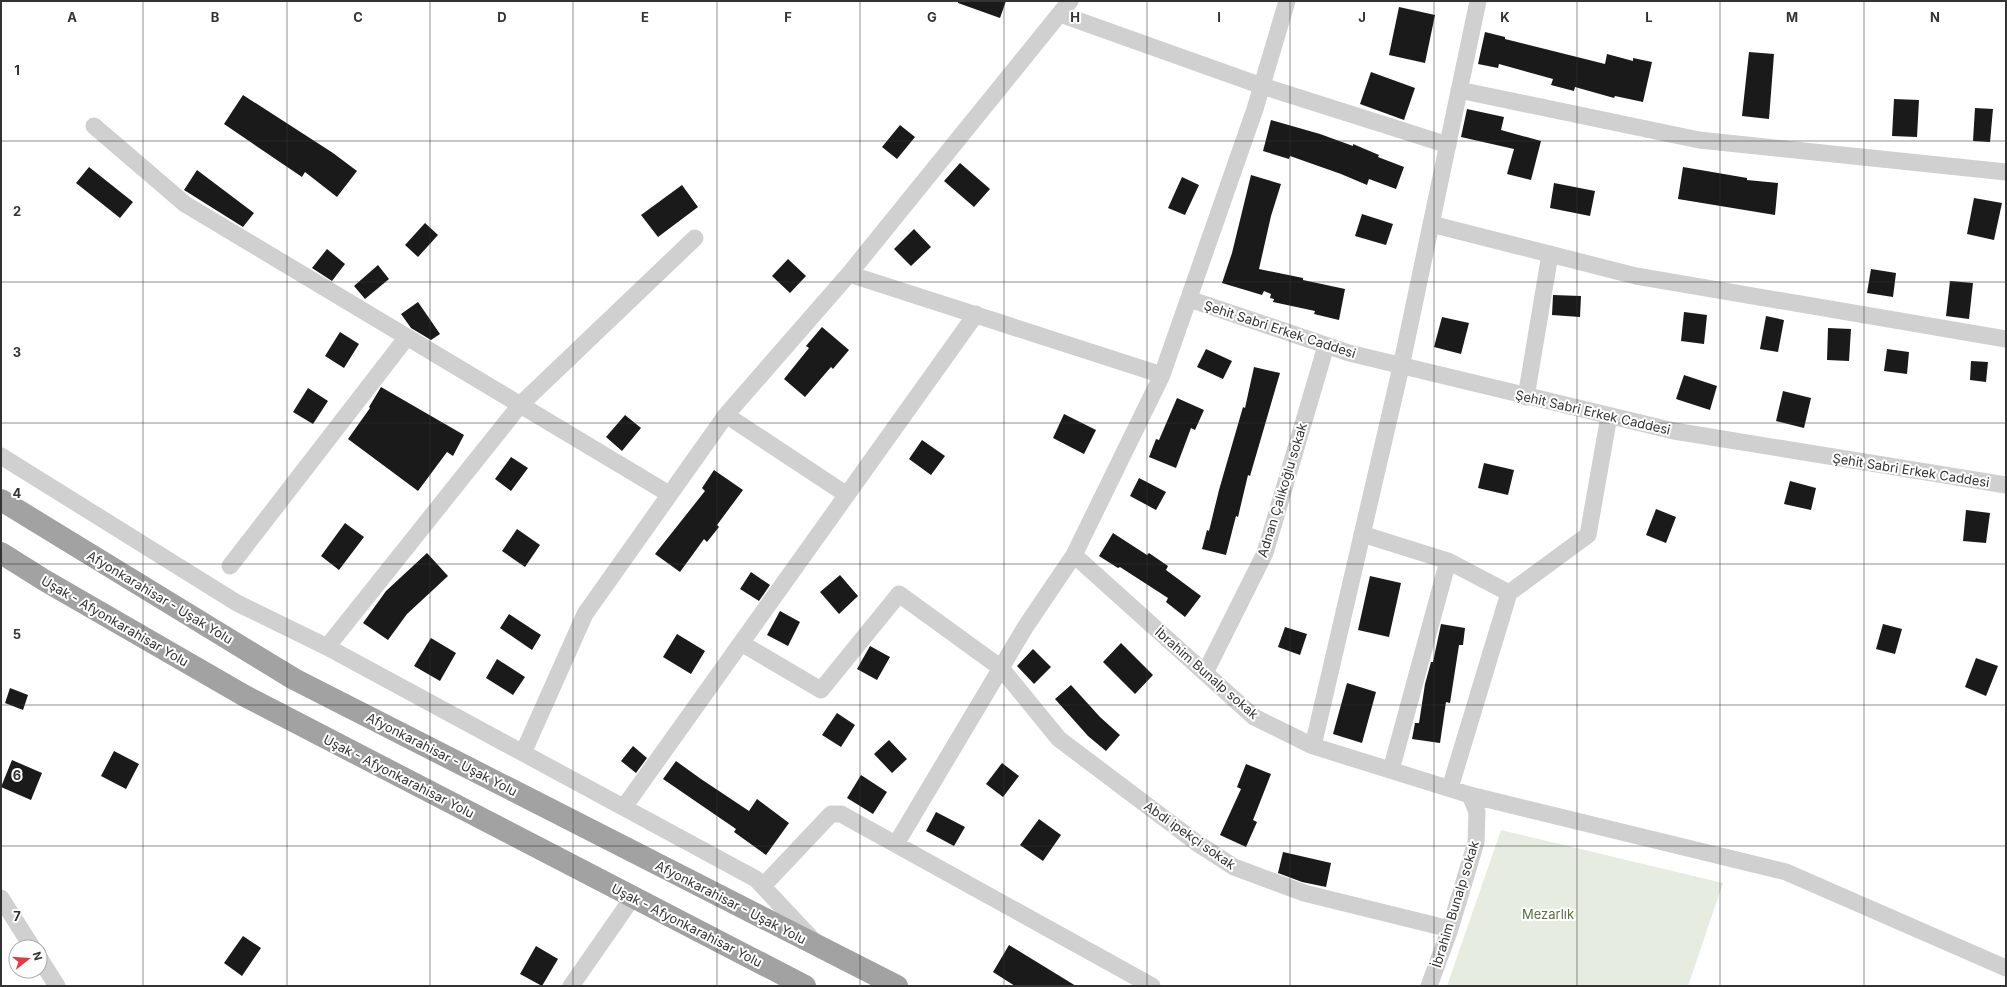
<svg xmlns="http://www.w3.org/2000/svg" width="2007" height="987" viewBox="0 0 2007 987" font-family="Inter,sans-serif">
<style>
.green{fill:#e6ecdf}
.building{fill:#1a1a1a}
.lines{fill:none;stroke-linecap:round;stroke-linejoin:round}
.minor{stroke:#d0d0d0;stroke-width:17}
.trunk{stroke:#a2a2a2;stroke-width:22}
.grid{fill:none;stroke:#333;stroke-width:1;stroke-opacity:0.55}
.labels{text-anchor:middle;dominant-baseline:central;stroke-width:4;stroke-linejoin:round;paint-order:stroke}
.street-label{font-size:13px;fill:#333;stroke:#fff}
.park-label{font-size:13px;fill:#56703f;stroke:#fff}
.grid-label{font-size:13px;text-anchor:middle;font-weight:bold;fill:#333;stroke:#fff;stroke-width:4;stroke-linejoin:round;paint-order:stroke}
</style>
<rect width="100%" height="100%" fill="#fff"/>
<!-- green -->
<path class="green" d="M1501,830L1723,883L1688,986H1447Z"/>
<!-- building -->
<path class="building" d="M958,1H1006L1000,18L958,3Z
M1399,7L1435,15L1425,63L1389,55Z
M1485,32L1505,37V39L1605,64L1607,54L1633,61V58L1652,62L1643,102L1615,96L1614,98L1575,87L1574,91L1551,85L1553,79L1499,64L1498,68L1478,64Z
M1749,52L1774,54L1769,119L1742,116Z
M1371,72L1415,88L1404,120L1360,104Z
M243,95L333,153L357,171L337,197L305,172L302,177L224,124Z
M1894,99L1919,100L1917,137L1892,136Z
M1975,108L1993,109L1990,142L1973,141Z
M1467,109L1504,117L1501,130L1541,141L1531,180L1507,174L1514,149L1461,137Z
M1271,120L1320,134L1353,146V144L1379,155L1378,157L1404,167L1396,189L1369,179L1367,185L1341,174L1290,156L1289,159L1263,151Z
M900,125L915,137L897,159L882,147Z
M960,163L990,189L974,207L944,181Z
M89,167L133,202L120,218L76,183Z
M1683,167L1747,178V180L1778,183L1775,215L1678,199Z
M197,170L254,213L243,227L184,190Z
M1251,175L1281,184L1271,216L1259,269L1303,278V280L1345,289L1339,320L1314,314L1315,311L1273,302L1274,299L1270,298L1271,294L1264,291L1262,295L1222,283L1232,253Z
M1182,177L1199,185L1185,215L1168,208Z
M1554,183L1595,191L1590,216L1550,208Z
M682,185L698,207L658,237L641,215Z
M1974,198L2002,203L1994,240L1967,234Z
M1362,214L1393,224L1386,245L1355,236Z
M425,223L438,235L418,257L405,245Z
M914,229L931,247L911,266L894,249Z
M327,249L345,264L332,281L312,268Z
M788,259L806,276L790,293L772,276Z
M378,265L389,279L365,299L354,286Z
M1871,269L1896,273L1893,297L1867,293Z
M1950,281L1973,283L1969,319L1946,316Z
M1553,295L1581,296L1580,317L1552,315Z
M418,302L440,334L431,340L411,328L401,314Z
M1684,312L1707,315L1704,344L1681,341Z
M1766,316L1784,320L1778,352L1760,349Z
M1442,317L1469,323L1461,354L1434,347Z
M822,327L849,350L833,369L831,367L805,397L784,379L809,348L806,346Z
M1828,328L1851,329L1849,361L1827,360Z
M340,332L359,344L344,368L325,356Z
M1206,349L1232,361L1223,379L1197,367Z
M1887,349L1909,352L1907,374L1884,371Z
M1971,361L1988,362L1986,382L1970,380Z
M1254,367L1280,373L1250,476L1248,475L1238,517L1236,516L1226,555L1202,549L1207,530L1209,531L1219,490L1243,407L1245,408Z
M1684,375L1717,386L1710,410L1676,399Z
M381,387L464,435L453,456L447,452L418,491L348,439L370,408L369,407Z
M308,388L328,401L313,424L293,412Z
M1783,391L1811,398L1804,428L1776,421Z
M1177,398L1204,410L1195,430L1191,428L1176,468L1149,457L1156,439L1159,440Z
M1064,414L1096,430L1084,454L1053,438Z
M625,415L641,428L622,451L606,437Z
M922,440L945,456L931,475L909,459Z
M511,457L528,468L511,491L495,479Z
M1484,463L1514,470L1508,495L1478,488Z
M714,470L743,490L717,525L719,527L707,542L704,539L680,572L655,554L705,491L702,488Z
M1139,478L1166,492L1156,510L1130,496Z
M1790,481L1816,488L1811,510L1784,504Z
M1656,509L1676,517L1666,543L1646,535Z
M1966,510L1990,513L1986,543L1963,541Z
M345,523L364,537L339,570L321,556Z
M517,529L540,545L525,567L502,551Z
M1113,533L1147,555L1149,553L1168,566L1166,570L1201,596L1185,617L1166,602L1168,598L1120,567L1118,568L1099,556Z
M427,553L448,576L407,614L388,640L363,623L386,591Z
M751,572L770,585L759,601L740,589Z
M840,575L858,596L839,614L820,592Z
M1370,576L1401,583L1389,637L1358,630Z
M780,611L800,622L788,646L767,635Z
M509,614L541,635L532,650L500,628Z
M1441,624L1465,628L1463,645H1459L1450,703L1446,702L1440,743L1412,739L1415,723H1419L1425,684L1431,662H1433Z
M1883,624L1902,629L1895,654L1876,649Z
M1285,627L1307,634L1300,655L1278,647Z
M677,634L705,651L691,674L663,657Z
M431,638L456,653L440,681L414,666Z
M1121,643L1153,675L1135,694L1103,662Z
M870,646L890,657L877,680L857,669Z
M1033,649L1051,667L1034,684L1017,666Z
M1976,658L1998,666L1986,696L1965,687Z
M497,659L525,677L513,695L486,678Z
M1347,683L1376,692L1362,743L1333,734Z
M1071,685L1100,717L1120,735L1106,751L1088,736L1055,699Z
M10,688L28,695L23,710L5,703Z
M837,713L855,725L841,747L822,735Z
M889,740L907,759L892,773L874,754Z
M633,746L647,758L636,773L621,761Z
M114,751L139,764L126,789L101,776Z
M12,760L42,773L31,800L1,787Z
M676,761L701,779L749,811L757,799L789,823L766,855L734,832L736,829L663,779Z
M1002,763L1019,776L1003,797L986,784Z
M1246,764L1271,774L1253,820L1257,822L1246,847L1220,835L1241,789L1237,787Z
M861,775L887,792L873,814L847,798Z
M936,812L965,827L954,846L926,831Z
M1039,819L1061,835L1043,861L1020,845Z
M1283,852L1331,863L1326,887L1302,882L1278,873Z
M243,936L261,948L242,976L224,963Z
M1009,945L1076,986H1015L993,972Z
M536,946L558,959L542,986L520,974Z"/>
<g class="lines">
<!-- minor -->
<path class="minor" d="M1060,14L1262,86L1448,145
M1459,90L1699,140L2006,172
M94,126L185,204L669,494
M1431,224L1636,276L2006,339
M849,274L1162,375
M1189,299L1349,353L1674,431L2006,485
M1526,397L1550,254
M726,415L847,495
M1,456L237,603L327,647L756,879L813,940
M1362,534L1448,561L1509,593L1450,788
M1074,555L1254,717L1313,746L1470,795L1477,812L1476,842L1450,929L1429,986
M230,566L407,337
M1509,593L1588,535L1609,416
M741,643L821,690L899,594L1001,668L1059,739L1197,843L1234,867L1304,893L1450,929
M327,647L520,405L695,238
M1205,673L1265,553L1326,346
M1313,746L1401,367L1478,1
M523,753L585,614L726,415L849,274L1070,1
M1391,770L1448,561
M1470,795L1786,872L2006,968
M624,807L976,314
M896,844L1026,626L1074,555L1162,375L1255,109L1287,1
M763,886L831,814H841L1152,986
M1,898L32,947
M40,959L57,986
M571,986L633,897"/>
<!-- trunk -->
<path class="trunk" d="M1,500L294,679L897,986
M1,553L44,580L245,696L805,986"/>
</g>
<!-- grid -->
<path class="grid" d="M143,1V986M287,1V986M430,1V986M573,1V986M717,1V986M860,1V986M1004,1V986M1147,1V986M1290,1V986M1434,1V986M1577,1V986M1720,1V986M1864,1V986M1,141H2006M1,282H2006M1,423H2006M1,564H2006M1,705H2006M1,846H2006"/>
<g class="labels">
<!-- street labels -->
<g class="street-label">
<text transform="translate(1280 329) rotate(18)">Şehit Sabri Erkek Caddesi</text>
<text transform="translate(1593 412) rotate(13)">Şehit Sabri Erkek Caddesi</text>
<text transform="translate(1911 470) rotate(9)">Şehit Sabri Erkek Caddesi</text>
<text transform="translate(1282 490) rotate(-73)">Adnan Çalıkoğlu sokak</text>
<text transform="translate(160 597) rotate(31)">Afyonkarahisar - Uşak Yolu</text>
<text transform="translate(115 621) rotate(30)">Uşak - Afyonkarahisar Yolu</text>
<text transform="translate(1207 673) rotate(41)">İbrahim Bunalp sokak</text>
<text transform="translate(442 754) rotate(27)">Afyonkarahisar - Uşak Yolu</text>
<text transform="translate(399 776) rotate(27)">Uşak - Afyonkarahisar Yolu</text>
<text transform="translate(1190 835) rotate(35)">Abdi ipekçi sokak</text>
<text transform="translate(731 902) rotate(27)">Afyonkarahisar - Uşak Yolu</text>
<text transform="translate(1455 904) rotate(-73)">İbrahim Bunalp sokak</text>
<text transform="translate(687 925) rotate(27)">Uşak - Afyonkarahisar Yolu</text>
</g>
<!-- park labels -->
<g class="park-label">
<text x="1548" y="914">Mezarlık</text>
</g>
</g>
<g class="grid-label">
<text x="72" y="22">A</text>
<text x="215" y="22">B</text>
<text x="358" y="22">C</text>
<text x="502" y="22">D</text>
<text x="645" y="22">E</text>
<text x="788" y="22">F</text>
<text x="932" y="22">G</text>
<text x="1075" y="22">H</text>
<text x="1219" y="22">I</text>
<text x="1362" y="22">J</text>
<text x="1505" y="22">K</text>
<text x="1649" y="22">L</text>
<text x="1792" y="22">M</text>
<text x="1935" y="22">N</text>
<text x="17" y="75">1</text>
<text x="17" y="216">2</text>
<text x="17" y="357">3</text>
<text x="17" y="498">4</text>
<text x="17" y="639">5</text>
<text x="17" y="780">6</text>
<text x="17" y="921">7</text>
</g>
<!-- border -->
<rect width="2007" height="987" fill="none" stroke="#333333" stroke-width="4"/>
<!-- north arrow -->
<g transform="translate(28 959) rotate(73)"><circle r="19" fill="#ffffff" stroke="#adadad"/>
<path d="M0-3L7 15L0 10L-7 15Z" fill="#e63946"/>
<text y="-6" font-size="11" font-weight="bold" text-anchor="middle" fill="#333333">N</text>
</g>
</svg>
